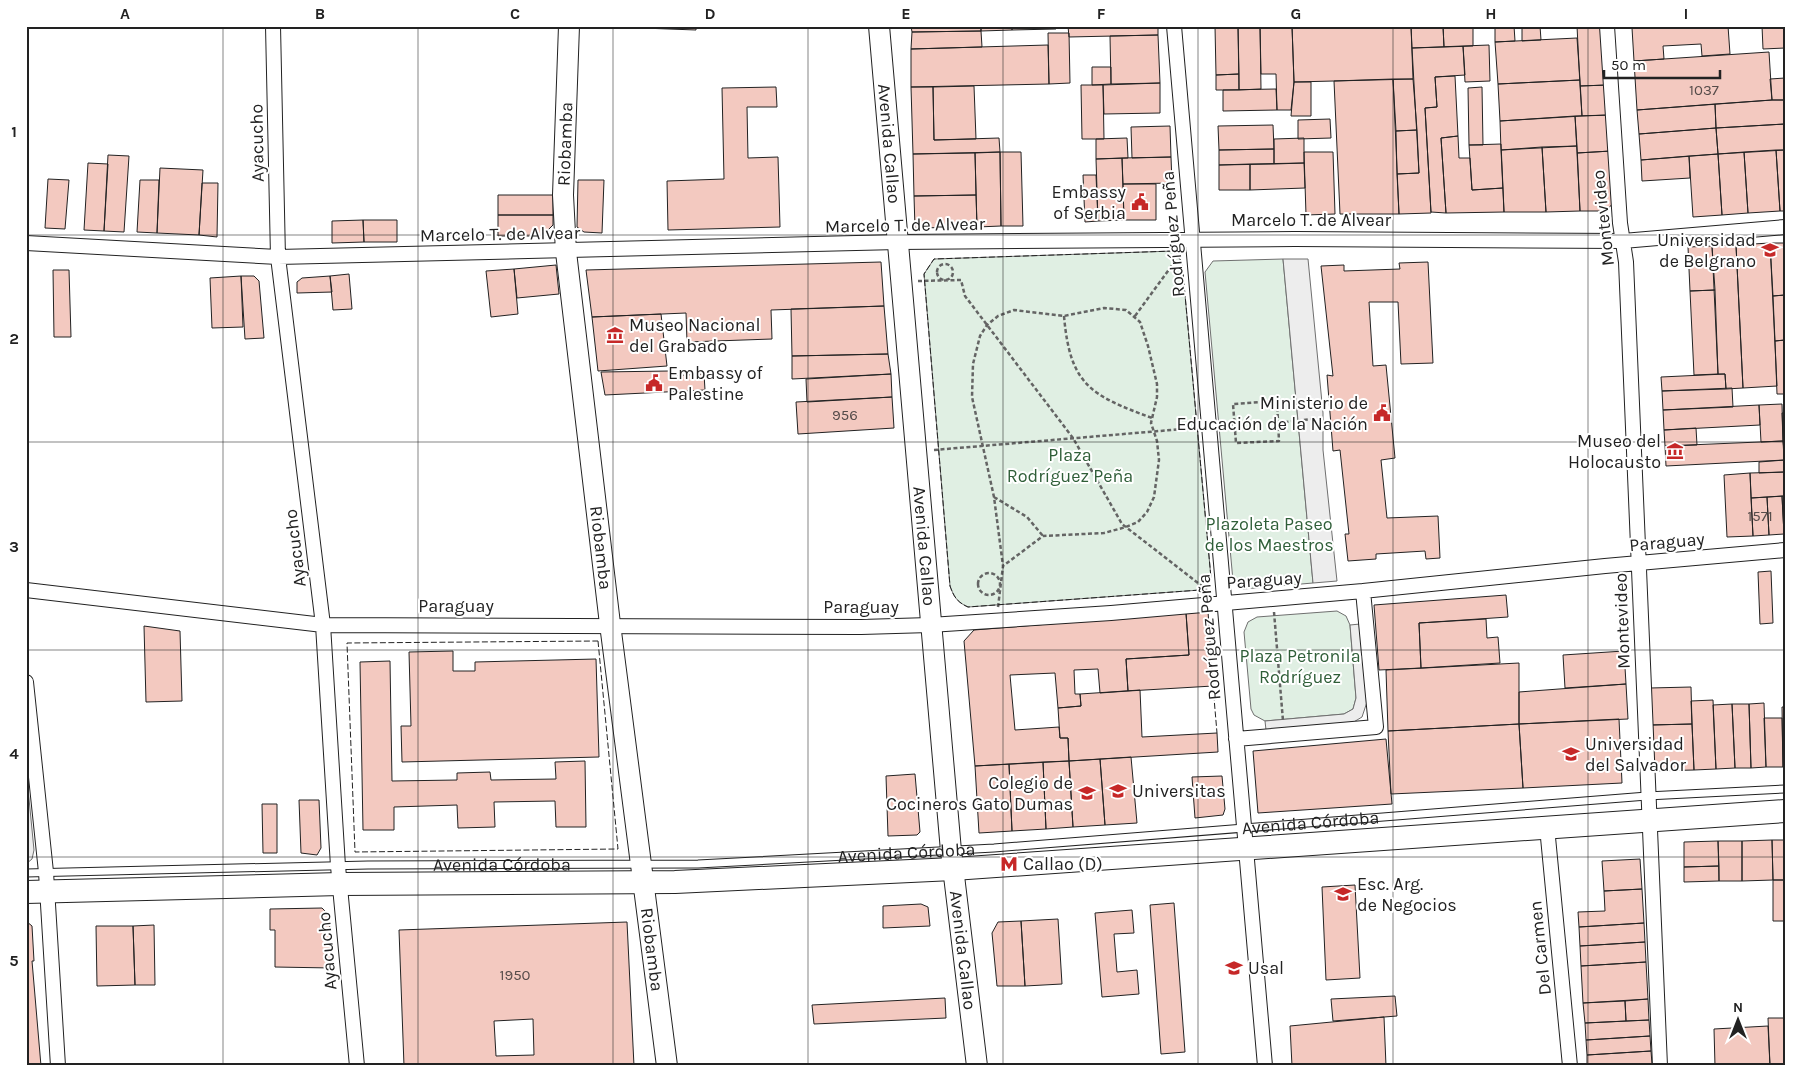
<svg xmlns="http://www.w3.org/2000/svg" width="1811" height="1092" viewBox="0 0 1811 1092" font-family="Karla,sans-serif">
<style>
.green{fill:#e0efe3;stroke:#6f6f6f}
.parking{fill:#ededed;stroke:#6f6f6f}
.building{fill:#f3c9c0;stroke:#222;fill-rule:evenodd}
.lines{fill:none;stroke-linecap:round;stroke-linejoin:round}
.lane-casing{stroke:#222;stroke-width:9}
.street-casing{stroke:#222;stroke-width:16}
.secondary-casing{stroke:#222;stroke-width:22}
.primary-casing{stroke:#222;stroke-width:24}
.path{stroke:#646464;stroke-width:2.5;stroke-dasharray:4 2.5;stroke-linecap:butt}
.lane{stroke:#fff;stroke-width:7}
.street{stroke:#fff;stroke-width:14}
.secondary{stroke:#fff;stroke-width:20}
.primary{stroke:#fff;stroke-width:22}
.fence{stroke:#222;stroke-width:1;stroke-dasharray:6 2.5;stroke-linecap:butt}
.grid{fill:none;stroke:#222;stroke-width:1;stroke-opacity:0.55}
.labels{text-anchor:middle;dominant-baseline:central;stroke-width:4;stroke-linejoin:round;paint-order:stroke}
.number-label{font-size:15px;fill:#564c4a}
.street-label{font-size:18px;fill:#222;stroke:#fff}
.poi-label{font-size:18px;fill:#222;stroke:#fff;text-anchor:start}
.park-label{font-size:18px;fill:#2f5e38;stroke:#fff}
.neatline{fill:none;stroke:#222;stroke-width:2}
.grid-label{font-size:16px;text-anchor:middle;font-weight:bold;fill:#222}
</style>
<rect width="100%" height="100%" fill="#fff"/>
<!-- green -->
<path class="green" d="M1174,251L1182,262L1211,578L1200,590L968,607C957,602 954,597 950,586L924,274L934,259Z
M1283,259L1313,583L1243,589L1233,581L1205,272L1213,261Z
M1337,611L1346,616L1350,625L1356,698L1353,709L1344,714L1265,721L1254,715L1251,709L1244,632L1248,622L1257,617Z"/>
<!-- parking -->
<path class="parking" d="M1283,259H1308L1323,413V450L1337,581L1313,583Z
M1360,624L1367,702L1362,717L1352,723L1266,730L1265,721L1344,714L1353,709L1356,698L1350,625Z
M26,768L34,850L32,859L26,864Z"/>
<!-- building -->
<path class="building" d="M642,26H696V30L642,28Z
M911,26H981V31L912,32Z
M981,26H1012V30L981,31Z
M1012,26H1056V29L1012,30Z
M1068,26H1158V35L1069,37Z
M1215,26H1238L1239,74L1216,75Z
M1238,26H1260L1261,89L1239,90Z
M1260,26H1292L1294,82L1291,110H1277L1276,74H1261Z
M1292,26H1411L1413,79L1294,82Z
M1411,26H1443L1444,47L1412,48Z
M1443,26H1473V46L1444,47Z
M1495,26H1514L1515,41L1495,42Z
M1522,26H1540L1541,40L1522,41Z
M1577,26H1604L1607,85L1580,86Z
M1632,26H1658L1632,28Z
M1658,26H1728L1730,54L1702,56L1701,44L1663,46L1664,59L1634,61L1632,28Z
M1762,26H1785V48L1763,49Z
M981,31L982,47L911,49L912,32Z
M1048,33H1069L1070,83L1049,84Z
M1158,35L1160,83L1111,84L1110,36Z
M1577,38L1580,80L1498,84L1495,42Z
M1048,45L1049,84L911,87V49Z
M1489,45L1490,81L1465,82L1463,46Z
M1463,46L1465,75L1435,77L1437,107L1425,108L1431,213L1399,214L1397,174L1419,173L1412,48Z
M1769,52L1772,100L1637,110L1634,61Z
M1092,67H1111V84L1092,85Z
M1239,74V90H1216V75Z
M1455,76L1458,136L1441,138L1446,213L1431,212L1425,108L1437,107L1435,77Z
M1785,78V100H1772L1770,79Z
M1393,79L1399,214H1340L1334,81Z
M1393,79H1413L1417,130L1396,131Z
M1580,80L1582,116L1500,121L1498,84Z
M1294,82H1311V116H1291Z
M1160,83V113L1104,114L1103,85Z
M1081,85H1103L1104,139H1082Z
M1607,85L1609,115L1582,116L1580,86Z
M974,86L976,139L934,140L933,87Z
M776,87L777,107H747L748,158L778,157L780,227L668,230L667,181L724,179L722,88Z
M911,87H933L934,140L999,138L1000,152L913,154Z
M1482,87L1483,145H1469L1468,88Z
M1276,89L1277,110L1223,111V90Z
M1772,100H1785V124L1716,128L1715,104Z
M1715,104L1716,128L1639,134L1637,110Z
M1609,115L1611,151L1577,153L1575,116Z
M1575,116L1577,146L1501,150L1500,121Z
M1330,119L1331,138L1298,139V120Z
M1785,124V150L1718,154L1716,128Z
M1273,125L1274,149L1219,150L1218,126Z
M1170,126L1171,157L1132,158L1131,127Z
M1716,128L1718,154L1641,160L1639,134Z
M1417,130L1419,173L1397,174L1396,131Z
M1458,136L1459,158H1470L1472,190L1503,188L1504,212L1446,213L1441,138Z
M1127,138L1128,158L1096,159V139Z
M1304,138V163L1274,164V139Z
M1501,144L1503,188L1472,190L1469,145Z
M1577,146L1580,211L1546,212L1542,147Z
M1542,147L1546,212H1504L1501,150Z
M1274,149V164L1219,165V150Z
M1776,150H1785V211H1780Z
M1776,150L1780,211L1748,213L1744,152Z
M1611,151L1614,202L1606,211H1580L1577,153Z
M1000,152H1021L1023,226H1001Z
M1000,152L1001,226L977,227L975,153Z
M1304,152H1333L1335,214L1306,215Z
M1744,152L1748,213L1722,215L1718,154Z
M975,153L976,195L914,196L913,154Z
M1718,154L1722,215L1693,217L1689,156Z
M108,155L129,156L124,232L104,231Z
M1689,156L1690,178L1642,181L1641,160Z
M1171,157L1172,183L1123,184L1122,158Z
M1122,158L1124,220L1098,221L1096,159Z
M88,163L108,164L104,231L84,230Z
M1304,163L1305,188L1250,190V164Z
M1250,164V190H1219V165Z
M160,168L203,170L199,235L157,233Z
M1083,175H1096L1098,221L1085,222Z
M48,179L69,180L65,229L45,228Z
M140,180H159L157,233L137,232Z
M578,180H604L602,233L584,232L577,227Z
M202,183H218L217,237L199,235Z
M1123,184H1156V220H1124Z
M498,195H553V215H498Z
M976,195L977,227L915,228L914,196Z
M498,215H553V225L542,236H498Z
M363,220H397V242H364Z
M363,220L364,242L332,243V221Z
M1770,243L1777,386L1743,388L1736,245Z
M1770,243H1785V295L1773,296Z
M1736,245L1743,388L1726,389L1725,374H1718L1712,246Z
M1712,246L1715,290L1690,291L1688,247Z
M881,262L884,306L771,310L772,339L687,342L686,313L592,317L586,270Z
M1428,262L1433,363L1401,364L1398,302H1369L1373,366L1386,365L1395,458L1381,460L1387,518L1438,516L1440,558L1426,559L1425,551L1376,554V559L1348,561L1345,534H1349L1340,450L1333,451L1327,375L1333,376L1321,266L1344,265V271L1400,269L1399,263Z
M556,265L559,294L517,298L514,269Z
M514,269L518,314L491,317L486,271Z
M53,270H69L71,337H54Z
M349,274L352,309L333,310L330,276Z
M241,276H254L259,281L264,338L245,339Z
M241,276L243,327L212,328L210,278Z
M330,276L332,292L297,293V282L302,278Z
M1715,290L1718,374L1694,375L1690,291Z
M1785,295V340L1775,341L1773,296Z
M884,306L888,354L792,356L791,309Z
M661,314L667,366L598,371L592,317Z
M1785,340V394H1777L1775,341Z
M888,354L891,374L792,379V356Z
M669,371V376L704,374L705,390L605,395L601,372Z
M891,374L892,397L807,402L806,379Z
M1725,374L1726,389L1662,391L1661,377Z
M1732,388L1733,407L1663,410L1662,391Z
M892,397L894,428L798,434L796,402Z
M1782,404L1783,441L1761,442L1759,405Z
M1759,405L1760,425L1664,430L1663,410Z
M1782,413H1785L1784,458L1783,441Z
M1696,428L1697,445L1665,446L1664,430Z
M1783,441L1785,460L1666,466L1665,446Z
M1785,460V472L1759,473V462Z
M1785,472V496L1751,498L1750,473Z
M1750,473L1753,536L1727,537L1724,475Z
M1782,496L1784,534L1769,535L1767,497Z
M1782,496H1785V534H1784Z
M1767,497L1769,535L1753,536L1751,498Z
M1771,571L1773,623L1760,624L1758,572Z
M1506,595L1508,617L1419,623L1421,668L1379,670L1374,605Z
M1208,611L1213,686L1128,691L1126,659L1189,655L1186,613Z
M1186,613L1189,655L1126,659L1128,691L1100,693L1098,669L1074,670L1075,694H1080L1081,706L1058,708L1055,673L1010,675L1015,730L1059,727L1060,738H1068L1069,761L975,766L964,641L974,630Z
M1486,619L1487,638L1498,637L1500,663L1421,668L1419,623Z
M144,626L180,631L182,701L146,702Z
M453,651V671H475V662L596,659L599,757L402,762L401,726H411L409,652Z
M1624,651L1626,684L1565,688L1563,655Z
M390,661L392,781L457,780V773L490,772L491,780L556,779L555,762L585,761L586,827H556L555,801L494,802L495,827L458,828L457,805L394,807V830H363L360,662Z
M1519,663V724L1388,731L1386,670Z
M1626,684L1628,719L1519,724V692Z
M1691,687L1692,724L1651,725L1650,688Z
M1140,690L1142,737L1217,733L1218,752L1069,761L1068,738H1060L1058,708L1081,706L1080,694Z
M1713,700L1716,769L1694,770L1691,701Z
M1764,703L1766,767L1751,768L1749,704Z
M1732,704L1735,768L1716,769L1713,705Z
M1732,704H1749L1751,768H1735Z
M1782,707H1785V767H1783Z
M1764,718H1782L1783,767H1766Z
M1619,719L1622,783L1523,788L1519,724Z
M1519,724L1523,788L1391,794L1388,731Z
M1692,724L1694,770L1653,771L1651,725Z
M1386,739L1392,804L1258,813L1253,751Z
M1131,757L1137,823L1105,825L1100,759Z
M1100,759L1105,825L1073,827L1069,761Z
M1069,761L1073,827L1046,829L1043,762Z
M1043,762L1046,829L1012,831L1009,764Z
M1009,764L1012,831L979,833L975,766Z
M915,774L920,832L917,835L888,836L886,776Z
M1222,776L1225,809L1223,815L1195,818L1192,777Z
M299,800H319L321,848L317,855L301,853Z
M262,804H277V853H263Z
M1772,840H1785V880H1773Z
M1772,840L1773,880L1742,881V841Z
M1718,841L1719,866L1684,867V842Z
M1718,841H1742V881H1719Z
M1640,859L1642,889L1604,891L1602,861Z
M1719,866V881L1684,882V867Z
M1773,880H1785V921H1773Z
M1355,885L1360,978L1326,980L1322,887Z
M1642,889L1644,923L1579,927L1578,912L1605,911L1604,891Z
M1174,903L1185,1052L1161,1054L1150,905Z
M921,904L928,907L930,926L883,928V906Z
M322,908L329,915L332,968L275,967V930H270V909Z
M1132,910L1134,933L1114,934L1117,972L1137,970L1139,994L1102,997L1095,913Z
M1058,919L1062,984L1025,986L1021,921Z
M26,921L32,926L34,961H32L41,1066H26Z
M1021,921L1025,986H997L992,933L998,922Z
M627,922L634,1066H404L399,930ZM533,1019L534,1055L496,1056L494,1021Z
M1644,923L1645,942L1580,946L1579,927Z
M154,925L155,985H135L133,926Z
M96,926H133L135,985L97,986Z
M1645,942L1646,962L1581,966L1580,946Z
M1646,962L1648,999L1583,1003L1581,966Z
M1395,996L1397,1016L1333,1021L1331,999Z
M945,998L946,1018L814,1024L812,1005Z
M1648,999L1649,1020L1626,1021L1625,1001Z
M1625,1001L1626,1021L1585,1023L1583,1003Z
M1384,1017L1386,1066H1292L1290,1026Z
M1768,1018H1785V1066H1770Z
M1649,1020L1650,1036L1586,1040L1585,1023Z
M1768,1026L1770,1066H1715L1714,1029Z
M1650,1036L1651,1051L1587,1055L1586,1040Z
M1651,1051L1652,1064L1587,1066V1055Z"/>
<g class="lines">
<!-- lane casing -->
<g class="lane-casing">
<g id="lane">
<path id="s1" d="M26,873L368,865L698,864L994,848L1647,796L1785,789"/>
</g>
</g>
<!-- street casing -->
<g class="street-casing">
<path id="street" d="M273,26L278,257L323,625L338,866L357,1066
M1174,26L1265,1066
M1607,26L1620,223L1626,262L1660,1066
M26,243L278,257L898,242L1295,239L1623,241L1785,227
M26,590L323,625L861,627L930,625L1111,613L1363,591L1605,566L1785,550
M26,682L46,872L58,1066
M1236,739L1376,727L1363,591
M1547,827L1570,1066"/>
</g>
<!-- secondary casing -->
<g class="secondary-casing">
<g id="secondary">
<path id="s2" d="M569,26L563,195L566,252L610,624L667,1066"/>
<path id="s3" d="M879,26L951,851L977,1066"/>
</g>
</g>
<!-- primary casing -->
<g class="primary-casing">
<path id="primary" d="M26,892L340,884L675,882L953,869L1785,811"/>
</g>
<!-- path -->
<path class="path" d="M937 272a8 8 0 1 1 16 0a8 8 0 1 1-16 0Z
M918,281L961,280L965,296L1073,438L1122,524L1207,590
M1064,316C1070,385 1090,395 1152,418
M1135,316L1179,256
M1277,401L1279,441L1236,443L1233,404Z
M1278,423L1311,419
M1223,425L1235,424
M934,450L1195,428
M994,497L1027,517L1043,536
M978 584a11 11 0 1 1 22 0a11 11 0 1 1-22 0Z
M998,607L1003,566L994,497L972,397L973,364L980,336L987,325L998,316L1014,310L1064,316L1104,308L1126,310L1140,322L1148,346L1157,384V397L1151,423L1157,441L1159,460L1154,497L1147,512L1138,522L1126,527L1104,533L1043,536L1003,566
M1274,612L1283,721"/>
<!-- lane -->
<use href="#lane" class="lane"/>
<!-- street -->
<use href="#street" class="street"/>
<!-- secondary -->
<use href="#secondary" class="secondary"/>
<!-- primary -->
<use href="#primary" class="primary"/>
<!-- fence -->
<path class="fence" d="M1174,251L1182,262L1211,578L1200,590L968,607C957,602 954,597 950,586L924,274L934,259Z
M598,641L618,849L355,852L347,643Z
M1213,686L1217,733"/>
</g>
<!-- grid -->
<path class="grid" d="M223,26V1066M418,26V1066M613,26V1066M808,26V1066M1003,26V1066M1198,26V1066M1393,26V1066M1588,26V1066M26,235H1785M26,442H1785M26,650H1785M26,857H1785"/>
<!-- icons -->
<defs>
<g id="civic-bare" transform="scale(1.35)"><path d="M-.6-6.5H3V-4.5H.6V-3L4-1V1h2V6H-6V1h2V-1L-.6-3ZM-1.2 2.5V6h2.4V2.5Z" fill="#c62828" stroke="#fff" stroke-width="2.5" paint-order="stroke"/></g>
<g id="university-bare" transform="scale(1.35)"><path d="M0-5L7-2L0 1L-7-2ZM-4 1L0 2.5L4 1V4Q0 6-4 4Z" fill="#c62828" stroke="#fff" stroke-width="2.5" paint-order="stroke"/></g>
<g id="museum-bare" transform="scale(1.35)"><path d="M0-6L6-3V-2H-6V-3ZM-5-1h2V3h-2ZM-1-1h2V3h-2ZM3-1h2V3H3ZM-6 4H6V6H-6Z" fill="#c62828" stroke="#fff" stroke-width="2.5" paint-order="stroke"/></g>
<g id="metro-bare" transform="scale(1.35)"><path d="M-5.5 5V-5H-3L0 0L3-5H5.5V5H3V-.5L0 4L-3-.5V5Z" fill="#c62828" stroke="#fff" stroke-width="2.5" paint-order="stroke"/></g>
</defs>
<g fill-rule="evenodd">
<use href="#civic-bare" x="1140" y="202"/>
<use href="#university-bare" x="1770" y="250"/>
<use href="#museum-bare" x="615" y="335"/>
<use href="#civic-bare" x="654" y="383"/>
<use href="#civic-bare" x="1382" y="413"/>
<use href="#museum-bare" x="1675" y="451"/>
<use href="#university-bare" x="1571" y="754"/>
<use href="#university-bare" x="1118" y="791"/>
<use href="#university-bare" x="1087" y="793"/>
<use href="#metro-bare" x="1009" y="864"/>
<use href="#university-bare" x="1343" y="894"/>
<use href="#university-bare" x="1234" y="968"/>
</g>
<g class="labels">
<!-- number labels -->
<g class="number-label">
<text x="1704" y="90">1037</text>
<text x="845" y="415">956</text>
<text x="1760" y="516">1571</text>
<text x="515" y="975">1950</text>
</g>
<!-- street labels -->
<g class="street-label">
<text transform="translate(257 143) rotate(-91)">Ayacucho</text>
<text stroke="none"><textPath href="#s3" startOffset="118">Avenida Callao</textPath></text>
<text transform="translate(565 144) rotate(-88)">Riobamba</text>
<text transform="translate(1603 218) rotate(-96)">Montevideo</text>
<text x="1311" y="220">Marcelo T. de Alvear</text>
<text transform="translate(905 225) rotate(-1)">Marcelo T. de Alvear</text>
<text transform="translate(500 234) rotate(-1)">Marcelo T. de Alvear</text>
<text transform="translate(1173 234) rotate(-95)">Rodríguez Peña</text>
<text transform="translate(1667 542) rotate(-5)">Paraguay</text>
<text stroke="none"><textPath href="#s3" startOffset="522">Avenida Callao</textPath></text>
<text stroke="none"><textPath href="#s2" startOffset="524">Riobamba</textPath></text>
<text transform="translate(295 548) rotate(-97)">Ayacucho</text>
<text transform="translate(1264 580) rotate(-4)">Paraguay</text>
<text x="456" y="606">Paraguay</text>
<text x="861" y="607">Paraguay</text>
<text transform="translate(1622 621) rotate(-92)">Montevideo</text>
<text transform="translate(1209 637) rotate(-95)">Rodríguez Peña</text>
<text stroke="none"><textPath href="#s1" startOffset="1286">Avenida Córdoba</textPath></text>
<text stroke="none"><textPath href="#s1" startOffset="881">Avenida Córdoba</textPath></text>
<text stroke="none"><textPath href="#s1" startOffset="476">Avenida Córdoba</textPath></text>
<text transform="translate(1540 948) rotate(-96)">Del Carmen</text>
<text stroke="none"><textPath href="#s2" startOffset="929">Riobamba</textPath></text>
<text stroke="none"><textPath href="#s3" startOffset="928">Avenida Callao</textPath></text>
<text transform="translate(327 951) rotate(-95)">Ayacucho</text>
</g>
<!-- poi labels -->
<g class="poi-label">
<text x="1126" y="192" text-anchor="end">Embassy<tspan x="1126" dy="21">of Serbia</tspan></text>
<text x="1756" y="240" text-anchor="end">Universidad<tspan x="1756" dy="21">de Belgrano</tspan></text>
<text x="629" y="325">Museo Nacional<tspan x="629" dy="21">del Grabado</tspan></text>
<text x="668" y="373">Embassy of<tspan x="668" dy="21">Palestine</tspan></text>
<text x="1368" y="403" text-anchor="end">Ministerio de<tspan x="1368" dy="21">Educación de la Nación</tspan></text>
<text x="1661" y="441" text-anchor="end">Museo del<tspan x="1661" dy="21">Holocausto</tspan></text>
<text x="1585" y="744">Universidad<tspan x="1585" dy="21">del Salvador</tspan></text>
<text x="1073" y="783" text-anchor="end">Colegio de<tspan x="1073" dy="21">Cocineros Gato Dumas</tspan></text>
<text x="1132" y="791">Universitas</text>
<text x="1023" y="864">Callao (D)</text>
<text x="1357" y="884">Esc. Arg.<tspan x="1357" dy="21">de Negocios</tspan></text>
<text x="1248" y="968">Usal</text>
</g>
<!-- park labels -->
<g class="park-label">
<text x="1070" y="455">Plaza<tspan x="1070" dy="21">Rodríguez Peña</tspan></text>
<text x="1269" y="524">Plazoleta Paseo<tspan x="1269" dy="21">de los Maestros</tspan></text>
<text x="1300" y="656">Plaza Petronila<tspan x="1300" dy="21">Rodríguez</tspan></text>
</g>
</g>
<!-- border -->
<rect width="1811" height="1092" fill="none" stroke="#ffffff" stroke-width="55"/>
<!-- north arrow -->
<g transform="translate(1738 1020)" stroke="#ffffff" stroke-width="4" paint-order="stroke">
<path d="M0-4L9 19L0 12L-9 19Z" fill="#222222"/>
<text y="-8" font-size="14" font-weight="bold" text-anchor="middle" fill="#222222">N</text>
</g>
<!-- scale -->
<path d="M1604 70v8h116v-8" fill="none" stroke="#222222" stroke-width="2.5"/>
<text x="1611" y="70" font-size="15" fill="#222222" stroke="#ffffff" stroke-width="4" paint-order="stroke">50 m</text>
<rect x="28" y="28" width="1756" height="1036" class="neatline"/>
<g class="grid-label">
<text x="125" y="19">A</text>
<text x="320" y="19">B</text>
<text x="515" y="19">C</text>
<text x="710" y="19">D</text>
<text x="906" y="19">E</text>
<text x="1101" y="19">F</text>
<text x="1296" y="19">G</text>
<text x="1491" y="19">H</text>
<text x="1686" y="19">I</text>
<text x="14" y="137">1</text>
<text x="14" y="344">2</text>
<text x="14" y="552">3</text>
<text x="14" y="759">4</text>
<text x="14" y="966">5</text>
</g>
</svg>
